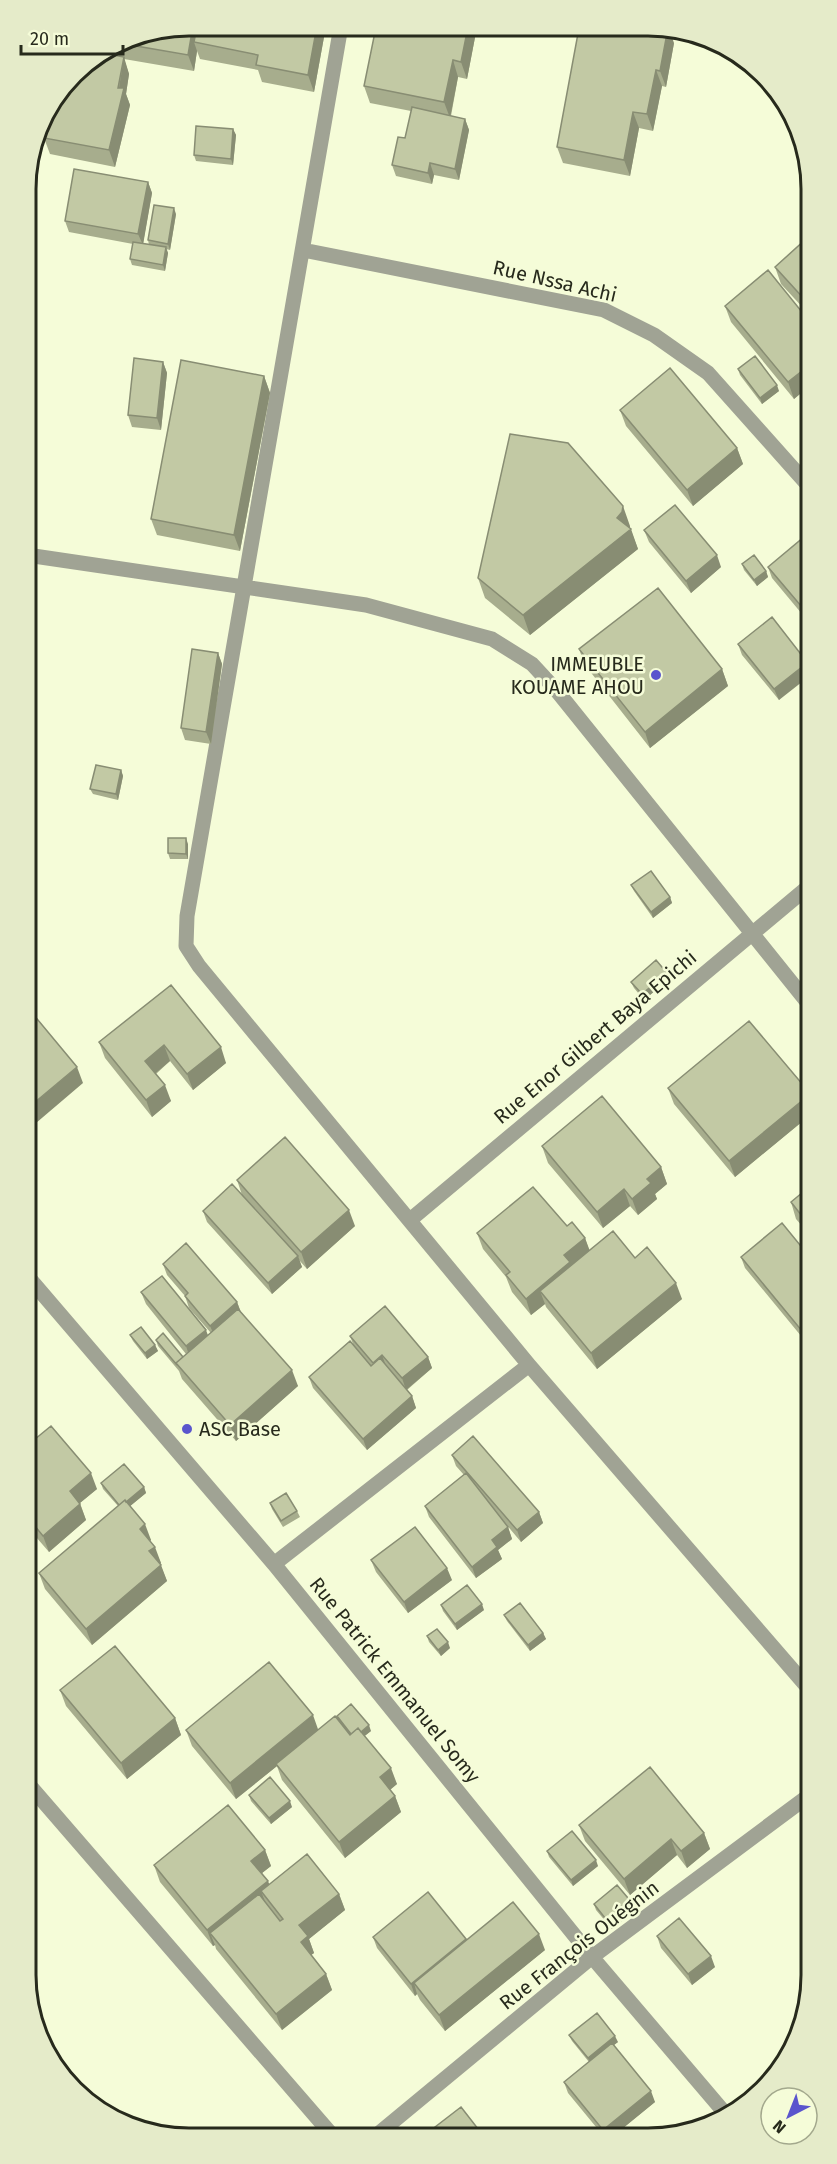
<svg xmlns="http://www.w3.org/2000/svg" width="837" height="2164" viewBox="0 0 837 2164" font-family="'Fira Sans',sans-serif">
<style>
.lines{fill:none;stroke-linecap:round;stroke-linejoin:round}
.street{stroke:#a0a394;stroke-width:15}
.wall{fill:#a7ad8d}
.shaded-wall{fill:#888d73}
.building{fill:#c2c9a4;stroke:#888d73;stroke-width:1.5}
.poi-dot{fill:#5a55cd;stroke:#f5fcd8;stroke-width:2}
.labels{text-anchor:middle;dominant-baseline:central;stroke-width:5;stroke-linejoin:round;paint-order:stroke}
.street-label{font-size:20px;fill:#272a1c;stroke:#f5fcd8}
.poi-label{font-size:20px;fill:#272a1c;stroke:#f5fcd8;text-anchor:end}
.rim{fill:none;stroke:#272a1c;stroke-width:3}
</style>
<rect width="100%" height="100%" fill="#f5fcd8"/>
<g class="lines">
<!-- street -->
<path class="street" d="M341,26L187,916L186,946L199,966L529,1365L810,1690
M303,250L604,310L654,335L708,373L807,484
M27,555L366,605L492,639L532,664L557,691L808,1003
M410,1220L808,887
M29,1278L274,1564L592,1957L724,2112
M274,1564L529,1365
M30,1786L332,2135
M378,2134L592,1957L811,1794"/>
</g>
<!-- wall -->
<path class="wall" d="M326,26L314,92L262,82L258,70L200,59L197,51L194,71L124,59L129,74L126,94L130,105L115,167L50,154L44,138L81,66L127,38Z
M376,27H477L467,79L458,77L451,116L465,119L469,130L459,180L434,175L432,184L396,176L392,165L405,138L411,111L370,103L364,86Z
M674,43L666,87L662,86L653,131L639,128L630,176L563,163L557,147Z
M233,129L236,135L233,165L196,161L194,155Z
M148,182L152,193L143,243L149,245L148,240L176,214L170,250L166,249L168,253L165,271L132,265L130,259L133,244L69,232L65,221Z
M806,239V311L781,284L775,267Z
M725,306L806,317L807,388L794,399L731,322Z
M163,362L167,373L161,430L132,427L128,415Z
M738,369L779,391L762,404L740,375Z
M264,376L270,393L240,551L157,535L151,519Z
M620,410L737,448L743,464L693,506L626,426Z
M630,526V528L638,549L530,635L485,598L478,578Z
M644,530L721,567L691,593L649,542Z
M807,542V620L772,578L768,567Z
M742,564L766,571L768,577L757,586L744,570Z
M738,644L807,662L779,700L742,655Z
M579,649L722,669L728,686L650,748L585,665Z
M218,653L222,664L211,744L185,740L181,728Z
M121,770L123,776L118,800L93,794L90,789Z
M188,844V859H170L168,853Z
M631,885L670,897L672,903L653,918L634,891Z
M667,973L669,979L644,1000L634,988L631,982Z
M171,985L226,1063L193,1090L170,1061L156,1074L171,1101L152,1117L105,1058L99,1042Z
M668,1088L809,1092V1116L735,1177L674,1104Z
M542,1146L661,1167L667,1184L655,1194L657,1199L638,1215L630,1206L603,1228L548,1163Z
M237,1180L355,1226L307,1269L299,1260L302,1267L272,1294L207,1222L203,1211L242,1195Z
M809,1187V1234L796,1219L791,1202Z
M567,1226L585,1238L589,1250L635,1258L682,1299L597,1369L546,1307L545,1304L531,1315L512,1292L506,1277L483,1249L477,1233Z
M809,1256L806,1342L745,1268L741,1257Z
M163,1264L237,1302L241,1312L298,1386L236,1441L182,1379L179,1371L158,1346L156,1340L183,1357L186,1354L146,1304L141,1292L208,1335L211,1333L189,1308L185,1296L167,1275Z
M130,1335L155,1345L158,1351L147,1359L133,1341Z
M350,1336L428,1357L432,1368L407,1390L412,1396L416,1408L367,1450L313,1388L309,1377L353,1344Z
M29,1444L97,1489L80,1503L86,1520L49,1552L30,1530Z
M452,1455L539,1512L543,1523L521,1542L500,1517L508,1527L512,1539L498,1550L502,1559L476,1578L429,1517L425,1506L464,1475L456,1466Z
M101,1483L144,1487L146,1493L130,1506L151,1540L150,1541L161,1563L160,1564L167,1581L92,1645L45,1589L39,1573L118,1506L103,1489Z
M270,1503L297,1511L300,1517L283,1527L272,1509Z
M371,1560L452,1580L408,1613L376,1572Z
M441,1605L484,1610L457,1630L443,1611Z
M504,1615L543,1633L546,1639L530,1651L507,1621Z
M427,1636L450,1648L441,1656L429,1642Z
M60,1690L175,1718L181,1735L127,1779L66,1706Z
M337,1716L371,1731L364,1736L397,1784L390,1790L395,1796L401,1812L345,1858L282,1780L277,1766L236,1799L192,1746L186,1730H318L338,1719Z
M249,1795L292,1807L271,1824L251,1801Z
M579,1825L704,1833L710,1849L687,1868L677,1855L630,1895L585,1841Z
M265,1850L271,1866L262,1873L269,1884L339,1894L345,1910L309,1939L314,1953L311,1955L326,1974L332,1990L282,2030L216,1949L215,1945L213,1946L160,1882L154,1865Z
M547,1851L598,1866L573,1886L549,1857Z
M594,1904H633L635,1910L612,1929L596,1910Z
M657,1936L715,1967L692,1985L661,1948Z
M373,1937L467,1940L545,1950L445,2031L420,2000L417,1994L415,1996L377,1948Z
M569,2035L618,2042L613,2045L655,2102L617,2133H601L568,2093L564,2082L589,2062L572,2041Z"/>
<!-- shaded-wall -->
<path class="shaded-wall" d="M193,26H202L194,42L197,51L194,71L188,55Z
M317,26H326L314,92L308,75Z
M468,27H477L467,79L461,62Z
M668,28L669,29L674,43L666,87L660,71Z
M124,57L129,74L126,94L130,105L115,167L109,150Z
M453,60L458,77L450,118L444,102Z
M656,70L662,86L653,131L647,114Z
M633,112L639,128L630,176L624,160Z
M465,119L469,130L459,180L455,169Z
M233,129L236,135L233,165L231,159Z
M430,163L434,175L432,184L428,173Z
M148,182L152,193L143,245L138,234Z
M174,208L176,214L170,250L168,244Z
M166,247L168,253L165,271L163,265Z
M163,362L167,373L161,430L157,418Z
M807,367V388L794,399L788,382Z
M264,376L270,393L240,551L234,535Z
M777,385L779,391L762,404L760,398Z
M737,448L743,464L693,506L687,490Z
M623,506L630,526V529H631L638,549L530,635L523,615L617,518Z
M717,555L721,567L691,593L686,581Z
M766,571L768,577L757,586L754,580Z
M218,653L222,664L211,744L206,732Z
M807,663V678L779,700L774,689Z
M722,669L728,686L650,748L645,732Z
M121,770L123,776L118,800L116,794Z
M186,838L188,844V859L186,854Z
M670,897L672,903L653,918L651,912Z
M667,973L669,979L644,1000L642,994Z
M164,1045L170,1061L151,1077L145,1061Z
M221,1047L226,1063L193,1090L187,1074Z
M77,1067L83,1083L29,1129L28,1108Z
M165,1085L171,1101L152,1117L146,1100Z
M809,1095V1116L735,1177L729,1161Z
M661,1167L667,1184L655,1194L657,1199L638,1215L632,1199L647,1179Z
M624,1189L630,1206L603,1228L597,1212Z
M349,1210L355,1226L307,1269L301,1252Z
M585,1238L591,1254L540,1291L545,1304L531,1315L526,1299L564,1255Z
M298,1256L302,1267L272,1294L268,1283Z
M676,1283L682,1299L597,1369L591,1353Z
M237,1302L241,1313L215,1337L210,1326Z
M809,1325V1340L806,1342L802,1331Z
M206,1330L210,1341L190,1358L186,1346Z
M155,1345L158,1351L147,1359L145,1353Z
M382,1355L386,1366L377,1374L373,1363Z
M428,1357L432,1368L406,1390L402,1378Z
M292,1370L298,1386L236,1441L230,1425Z
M412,1396L416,1408L367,1450L363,1439Z
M91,1473L97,1489L75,1507L70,1491Z
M144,1487L146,1493L123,1512L120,1506Z
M80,1504L86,1520L49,1552L43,1536Z
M539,1512L543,1523L521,1542L517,1530Z
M145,1524L151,1540L146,1545L140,1529Z
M508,1527L512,1539L498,1550L502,1559L476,1578L472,1567L492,1540Z
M155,1547L161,1563L155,1568L149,1551Z
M161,1565L167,1581L92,1645L86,1629Z
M447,1568L452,1580L408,1613L404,1602Z
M482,1604L484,1610L457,1630L455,1624Z
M543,1633L546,1639L530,1651L528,1645Z
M448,1642L450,1648L441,1656L438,1650Z
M313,1715L319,1732L276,1764L277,1766L236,1799L230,1783Z
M175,1718L181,1735L127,1779L121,1763Z
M369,1725L371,1731L356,1743L354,1737Z
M391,1768L397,1784L386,1793L380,1777Z
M395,1796L401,1812L345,1858L339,1842Z
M290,1801L292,1807L271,1824L269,1818Z
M704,1833L710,1849L687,1868L681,1851Z
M671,1839L677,1855L630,1895L624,1879Z
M265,1850L271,1866L257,1877L251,1861Z
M596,1860L598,1866L573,1886L571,1880Z
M268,1881L274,1897L261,1891L266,1904L210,1933L215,1945L213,1946L207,1930Z
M339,1894L345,1910L309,1939L314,1953L307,1958L301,1942L299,1925Z
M633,1904L635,1910L612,1929L609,1923Z
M539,1934L545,1950L445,2031L439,2015Z
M466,1939L471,1951L414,1983L417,1994L415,1996L411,1984Z
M711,1956L715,1967L692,1985L688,1974Z
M326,1974L332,1990L282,2030L276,2014Z
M615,2036L618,2042L590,2064L588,2058Z
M651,2091L655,2102L617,2133H604L603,2130Z"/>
<!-- building -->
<path class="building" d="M189,26H193L188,55L119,43L127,38Z
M197,26H317L308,75L256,65L258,55L194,42Z
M376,27H468L461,62L453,60L444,102L364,86Z
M579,28H668L660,71L656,70L647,114L633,112L624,160L557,147Z
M102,53L124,57L118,88H124L109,150L44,138L49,108L81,66Z
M412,107L465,119L455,169L430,163L428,173L392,165L398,137L405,138Z
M196,126L233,129L231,159L194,155Z
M74,169L148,182L138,234L65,221Z
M154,205L174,208L168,244L148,240Z
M806,239V301L775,267Z
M133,242L166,247L163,265L130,259Z
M768,270L806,317L807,367L788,382L725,306Z
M755,356L777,385L760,398L738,369Z
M134,358L163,362L157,418L128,415Z
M181,360L264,376L234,535L151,519Z
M670,368L737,448L687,490L620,410Z
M510,434L568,443L623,506L622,512L617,518L631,529L523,615L478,578Z
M675,505L717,555L686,581L644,530Z
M804,537L807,542V613L768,567Z
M754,555L766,571L754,580L742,564Z
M658,588L722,669L645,732L579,649Z
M772,617L807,662V663L774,689L738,644Z
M192,649L218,653L206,732L181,728Z
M96,765L121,770L116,794L90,789Z
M168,838H186V854L168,853Z
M651,871L670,897L651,912L631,885Z
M656,960L667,973L642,994L631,982Z
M171,985L221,1047L187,1074L164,1045L145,1061L165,1085L146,1100L99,1042Z
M28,1008L77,1067L28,1108Z
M749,1021L809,1092V1095L729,1161L668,1088Z
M602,1096L661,1167L647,1179L651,1183L632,1199L624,1189L597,1212L542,1146Z
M285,1137L349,1210L301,1252L237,1180Z
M232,1184L298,1256L268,1283L203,1211Z
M533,1187L567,1226L572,1222L585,1238L564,1255L570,1262L526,1299L506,1275L510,1272L477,1233Z
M809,1187V1225L791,1202Z
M782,1223L809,1256V1325L802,1331L741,1257Z
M613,1231L635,1258L647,1247L676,1283L591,1353L540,1291Z
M186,1243L237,1302L210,1326L185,1296L188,1293L163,1264Z
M162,1276L206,1330L186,1346L141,1292Z
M385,1306L428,1357L402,1378L382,1355L373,1363L350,1336Z
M238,1309L292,1370L230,1425L176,1363Z
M141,1327L155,1345L145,1353L130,1335Z
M163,1333L183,1357L176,1363L177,1365L156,1340Z
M350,1341L371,1366L380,1358L412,1396L363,1439L309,1377Z
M51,1426L91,1473L70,1491L80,1504L43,1536L30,1520L29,1444Z
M473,1436L539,1512L517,1530L452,1455Z
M124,1464L144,1487L126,1502L125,1500L119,1505L101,1483Z
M466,1473L508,1527L492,1540L497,1547L472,1567L425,1506Z
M286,1493L297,1511L281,1521L270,1503Z
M125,1500L145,1524L140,1529L155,1547L149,1551L161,1565L86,1629L39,1573Z
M415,1527L447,1568L404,1602L371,1560Z
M467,1585L482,1604L455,1624L441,1605Z
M520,1603L543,1633L528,1645L504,1615Z
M437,1629L448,1642L438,1650L427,1636Z
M115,1646L175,1718L121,1763L60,1690Z
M269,1662L313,1715L230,1783L186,1730Z
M351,1704L369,1725L361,1732L358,1728L351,1734L337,1716Z
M335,1716L350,1735L358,1728L391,1768L380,1777L395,1796L339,1842L276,1764Z
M650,1767L704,1833L681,1851L671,1839L624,1879L579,1825Z
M270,1777L290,1801L269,1818L249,1795Z
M228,1805L265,1850L251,1861L268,1881L207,1930L154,1865Z
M572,1831L596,1860L571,1880L547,1851Z
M307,1854L339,1894L299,1925L308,1936L301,1942L326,1974L276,2014L210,1933L259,1894L280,1921L283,1919L261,1891Z
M617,1885L633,1904L609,1923L594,1904Z
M428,1892L466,1939L411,1984L373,1937Z
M513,1902L539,1934L439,2015L414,1983Z
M679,1918L711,1956L688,1974L657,1936Z
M597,2013L615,2036L588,2058L569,2035Z
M612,2043L651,2091L603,2130L564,2082Z
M461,2107L482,2134H426Z"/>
<!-- markers -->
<g class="poi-dot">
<circle cx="656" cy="675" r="6"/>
<circle cx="187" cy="1429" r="6"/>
</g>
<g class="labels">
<!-- street labels -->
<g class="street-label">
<text transform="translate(555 281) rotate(13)">Rue Nssa Achi</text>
<text transform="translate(595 1037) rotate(-40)">Rue Enor Gilbert Baya Epichi</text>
<text transform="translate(395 1680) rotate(51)">Rue Patrick Emmanuel Somy</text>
<text transform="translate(579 1945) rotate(-38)">Rue François Ouégnin</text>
</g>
<!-- poi labels -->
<g class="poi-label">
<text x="644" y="664">IMMEUBLE<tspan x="644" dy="23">KOUAME AHOU</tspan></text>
<text x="199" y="1429" text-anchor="start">ASC Base</text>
</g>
</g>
<!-- crop -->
<path d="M0 0H837V2164H0ZM189 36H648A153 153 0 0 1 801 189V1975A153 153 0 0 1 648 2128H189A153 153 0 0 1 36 1975V189A153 153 0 0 1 189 36Z" fill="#e5ebc9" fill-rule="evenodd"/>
<path class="rim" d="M189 36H648A153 153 0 0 1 801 189V1975A153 153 0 0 1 648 2128H189A153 153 0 0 1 36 1975V189A153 153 0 0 1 189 36Z"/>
<!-- north arrow -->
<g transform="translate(789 2116) rotate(222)"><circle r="28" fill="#f5fcd8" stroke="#a3a88d" stroke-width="1.5"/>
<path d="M0-4.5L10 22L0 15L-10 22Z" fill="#5a55cd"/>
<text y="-9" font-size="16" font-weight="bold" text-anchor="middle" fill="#272a1c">N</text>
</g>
<!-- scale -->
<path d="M21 45v9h102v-9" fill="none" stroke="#272a1c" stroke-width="3"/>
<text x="30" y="45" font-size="18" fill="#272a1c" stroke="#f5fcd8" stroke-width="4.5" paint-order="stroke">20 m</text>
</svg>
